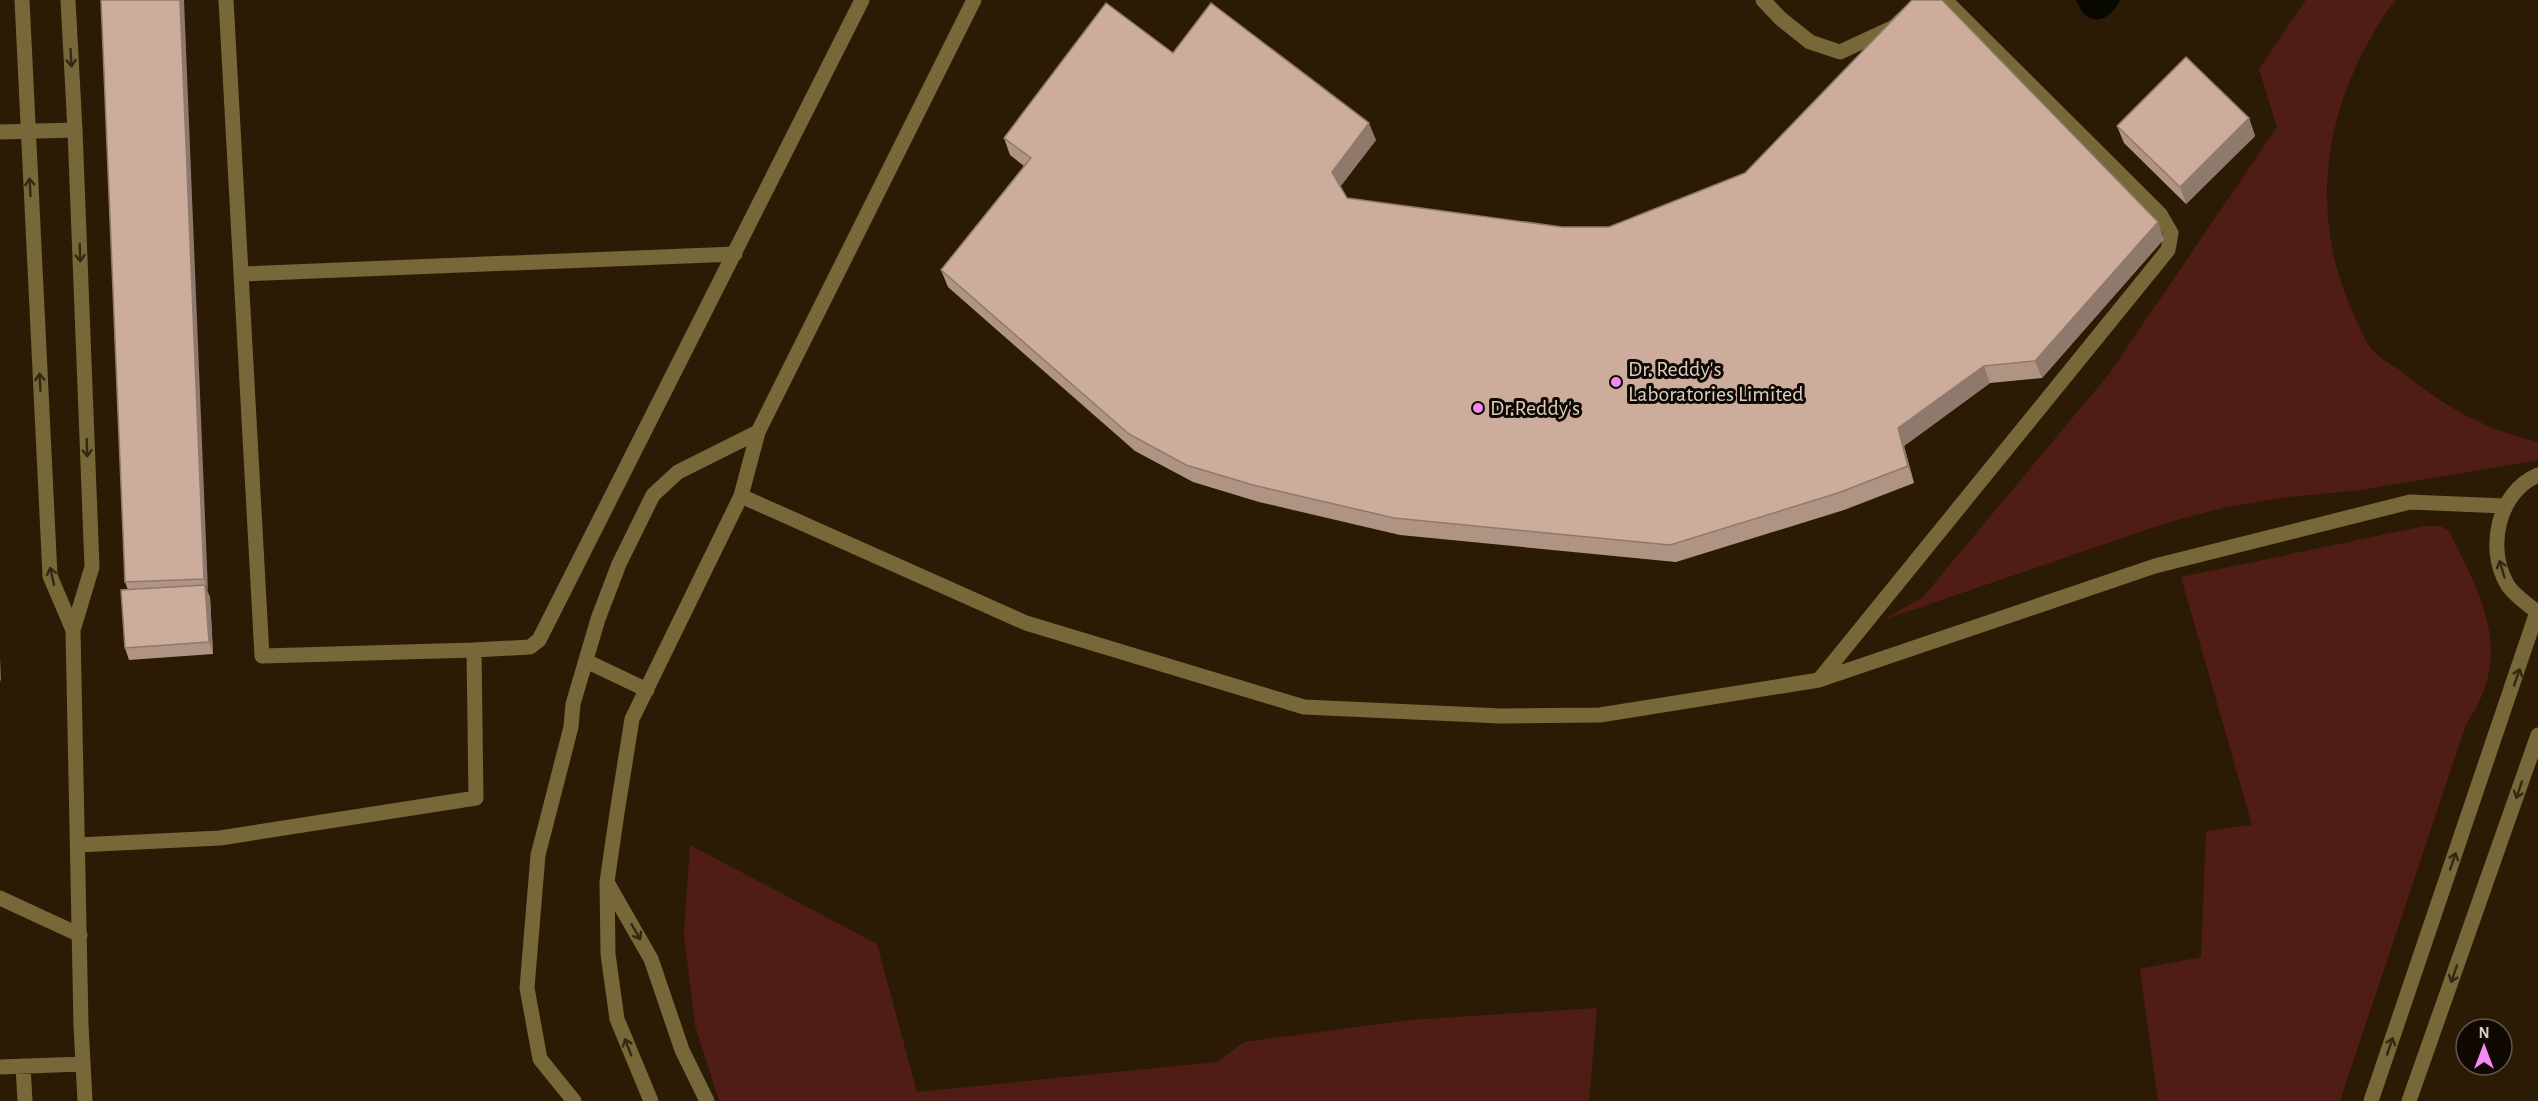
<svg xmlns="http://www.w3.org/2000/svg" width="2538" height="1101" viewBox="0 0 2538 1101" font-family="'Alegreya Sans',sans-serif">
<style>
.green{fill:#501d16}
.water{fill:#080800}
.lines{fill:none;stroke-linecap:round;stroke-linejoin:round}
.minor{stroke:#766839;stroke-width:15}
.wall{fill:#af9484}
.shaded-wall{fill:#8f786c}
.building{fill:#ccac9a;stroke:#8f786c;stroke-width:1.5}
.oneway{stroke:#322915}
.poi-dot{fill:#f389f1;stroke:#0e0702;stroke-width:2}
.labels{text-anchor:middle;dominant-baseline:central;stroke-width:6;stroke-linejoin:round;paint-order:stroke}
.poi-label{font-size:22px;fill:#dbcfc2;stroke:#0e0702;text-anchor:start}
</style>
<rect width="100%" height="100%" fill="#2c1b04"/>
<!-- green -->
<path class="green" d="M2306,0H2396C2381,17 2371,37 2360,58C2319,142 2315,232 2355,318C2360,327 2364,338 2369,346C2375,355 2389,363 2398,369C2444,406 2480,428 2538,442V460L2362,490L2289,497L2227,507L2169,522L1883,620L1923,597L2109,374L2277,127L2259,69Z
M2425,526H2440L2449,531C2482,598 2515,653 2466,724L2340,1101H2158L2140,969L2201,957L2206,831L2252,825L2181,577Z
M690,845L877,944L917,1092L1217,1062L1244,1042L1410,1020L1597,1008L1589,1101H719L695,1025L684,934Z"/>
<!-- water -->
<path class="water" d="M2076,0H2120C2114,13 2099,28 2084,14C2081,11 2078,4 2076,0Z"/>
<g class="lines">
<!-- minor -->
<path class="minor" d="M22,0L50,576L73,630
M68,0L75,130L92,567L73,630L81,1025L85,1101
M1763,0L1781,19L1810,42L1840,52L1894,27L1922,1L1930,0
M0,132L75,130
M241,274L735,254
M2538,475C2498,492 2486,548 2507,584C2512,594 2529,605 2538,613
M741,496L1026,623L1304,707L1501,716L1600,715L1819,680L2155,566L2410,502L2504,506
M474,650L530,647L539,640L862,0
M586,661L647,690
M1819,680L2168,250L2171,233L2160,214L1945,0
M78,845L220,838L476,798L474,650L262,656L226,0
M608,884L651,959L682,1050L707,1101
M0,898L80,935
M23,1066L25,1101
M0,1067L83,1064
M574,1101L540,1059L527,988L538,855L571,727L573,704L598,619L619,564L653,495L678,472L758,432
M651,1101L617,1019L608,954L607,882L617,813L632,719L741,496L758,432L974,0
M2371,1101L2537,612
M2409,1101L2538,735"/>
</g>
<!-- wall -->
<path class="wall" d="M101,0L207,591L210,597L213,654L129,660L125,648L128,590L125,582Z
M1173,53L1376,140L1340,187L1347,198L1562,227L2164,239L2042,378L1990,383L1904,446L1914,483L1844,510L1676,562L1400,535L1259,502L1193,482L1135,451L948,287L941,270L1024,166L1010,155L1004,138Z
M2249,118L2255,136L2186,204L2124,143L2117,126Z"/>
<!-- shaded-wall -->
<path class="shaded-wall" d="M180,0H184L208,591L204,579Z
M2249,118L2255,136L2186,204L2180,187Z
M1369,123L1376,140L1338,189L1332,172Z
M2158,222L2164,239L2042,378L2035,361Z
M1984,366L1990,383L1904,446L1914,483L1908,466L1898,428Z
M205,585L210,597L213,654L209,642Z
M0,657L1,682L0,679Z"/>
<!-- building -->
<path class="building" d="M101,0H180L204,579L125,582Z
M1912,0H1942L2158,222L2035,361L1984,366L1898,428L1908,466L1838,493L1670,545L1394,518L1253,485L1186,465L1129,434L941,270L1031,158L1004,138L1106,3L1173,53L1211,3L1369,123L1332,172L1347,198L1562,227H1609L1745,173Z
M2186,57L2249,118L2180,187L2117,126Z
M205,585L209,642L125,648L121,590Z"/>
<!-- one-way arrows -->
<defs><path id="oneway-shaft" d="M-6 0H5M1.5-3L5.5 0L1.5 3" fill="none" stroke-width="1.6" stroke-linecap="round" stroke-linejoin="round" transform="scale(1.5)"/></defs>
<g class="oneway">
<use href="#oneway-shaft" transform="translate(71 58) rotate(87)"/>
<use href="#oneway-shaft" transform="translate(30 187) rotate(-93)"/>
<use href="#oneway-shaft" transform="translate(80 253) rotate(88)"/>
<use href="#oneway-shaft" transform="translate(40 382) rotate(-93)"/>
<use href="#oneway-shaft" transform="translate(87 448) rotate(88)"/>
<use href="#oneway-shaft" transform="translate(2502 569) rotate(-107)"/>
<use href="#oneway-shaft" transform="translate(52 576) rotate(-103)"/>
<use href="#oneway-shaft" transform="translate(2517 677) rotate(-71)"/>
<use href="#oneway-shaft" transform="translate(2519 790) rotate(109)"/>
<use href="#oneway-shaft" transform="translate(2453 861) rotate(-71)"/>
<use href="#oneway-shaft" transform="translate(636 932) rotate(60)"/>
<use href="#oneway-shaft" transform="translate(2454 974) rotate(109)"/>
<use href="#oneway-shaft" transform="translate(2390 1046) rotate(-71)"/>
<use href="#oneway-shaft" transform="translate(628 1047) rotate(-111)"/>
</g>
<!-- markers -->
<g class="poi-dot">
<circle cx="1616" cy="382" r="6"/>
<circle cx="1478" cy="408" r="6"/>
</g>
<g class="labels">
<!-- poi labels -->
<g class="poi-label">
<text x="1628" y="369">Dr. Reddy's<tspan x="1628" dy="25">Laboratories Limited</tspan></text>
<text x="1490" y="408">Dr.Reddy's</text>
</g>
</g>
<!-- north arrow -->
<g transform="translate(2484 1047)"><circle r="28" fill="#0e0702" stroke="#60574f" stroke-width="1.5"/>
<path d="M0-4.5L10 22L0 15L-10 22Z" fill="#f389f1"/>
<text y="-9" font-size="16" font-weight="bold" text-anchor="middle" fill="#dbcfc2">N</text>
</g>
</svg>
